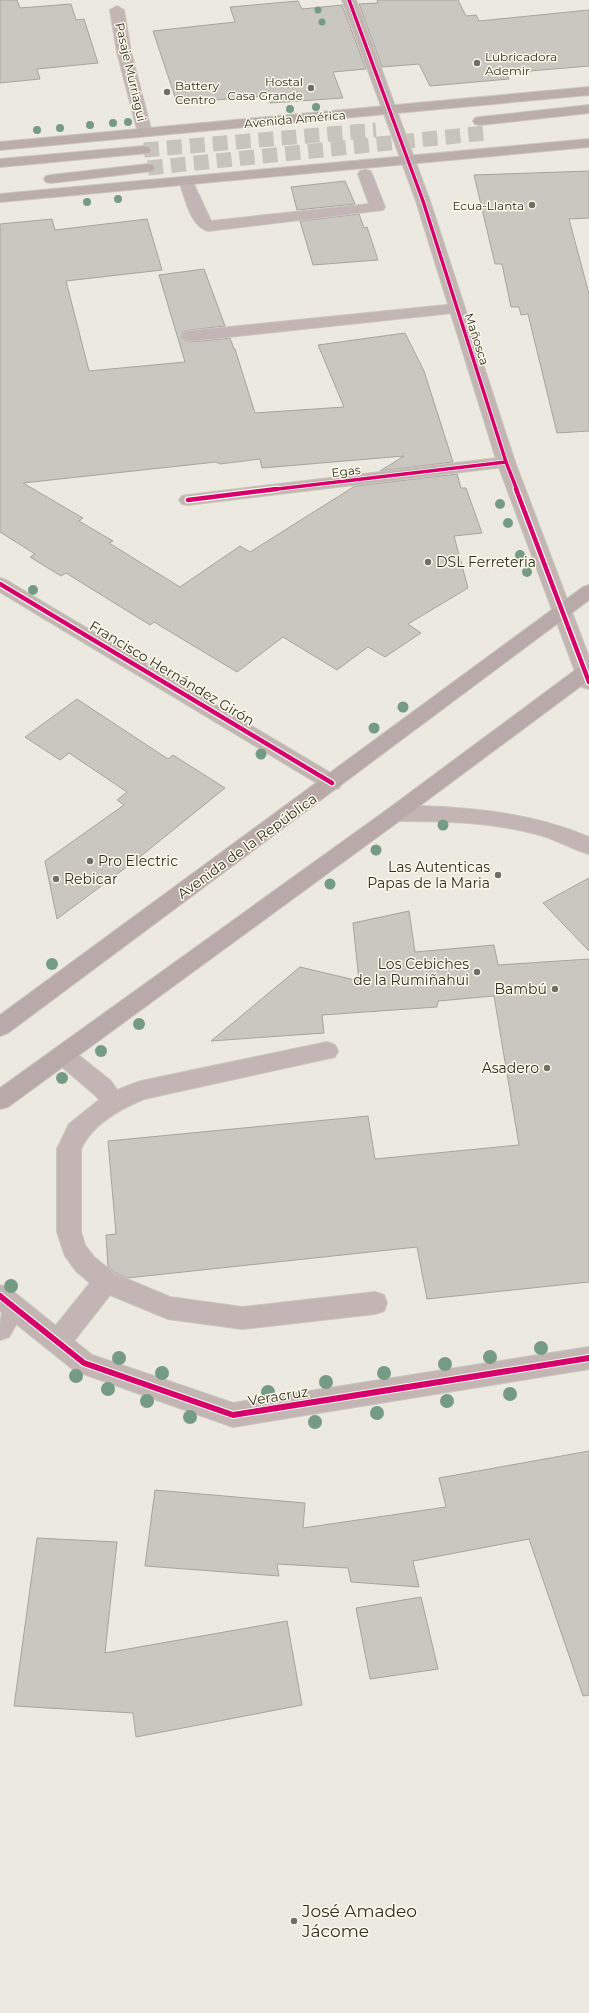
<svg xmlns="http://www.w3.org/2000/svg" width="589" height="2013" viewBox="0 0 589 2013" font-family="Montserrat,sans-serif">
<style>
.building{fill:#c9c7c0;stroke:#a6a59d}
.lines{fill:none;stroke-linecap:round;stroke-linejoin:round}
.primary-tunnel{stroke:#c6c4bb;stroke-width:15;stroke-dasharray:15 8;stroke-linecap:butt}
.service-casing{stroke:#c9c7bf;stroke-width:2}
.minor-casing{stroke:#c9c7bf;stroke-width:2}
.tertiary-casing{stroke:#c9c7bf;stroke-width:2}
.secondary-casing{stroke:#c9c7bf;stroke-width:2}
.primary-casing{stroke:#c9c7bf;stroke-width:2}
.service{fill:#c2b5b4;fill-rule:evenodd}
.minor{fill:#c2b5b4;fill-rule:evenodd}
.tertiary{fill:#c2b5b4;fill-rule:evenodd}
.secondary{fill:#b9aaa9;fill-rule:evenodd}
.primary{fill:#bbadaa;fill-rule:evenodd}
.cycleway-far2-casing{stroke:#fefae9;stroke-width:5}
.cycleway-far1-casing{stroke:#fefae9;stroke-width:7}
.cycleway-casing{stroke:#fefae9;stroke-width:8}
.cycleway-far2{stroke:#d6006c;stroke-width:3.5}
.cycleway-far1{stroke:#d6006c;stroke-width:4.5}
.cycleway{stroke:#d6006c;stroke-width:6}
.tree{fill:#769b85}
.poi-dot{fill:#706f67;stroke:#fefae9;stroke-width:1.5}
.labels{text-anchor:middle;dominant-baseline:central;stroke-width:3;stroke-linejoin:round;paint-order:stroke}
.far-poi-label{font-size:12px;fill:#2e2d26;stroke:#fefae9;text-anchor:start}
.far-street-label{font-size:12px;fill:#2e2d26;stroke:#fefae9}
.poi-label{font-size:14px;fill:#2e2d26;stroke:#fefae9;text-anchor:end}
.street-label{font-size:14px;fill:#2e2d26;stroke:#fefae9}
.near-poi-label{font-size:17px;fill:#2e2d26;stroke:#fefae9;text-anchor:start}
</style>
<rect width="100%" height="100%" fill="#eceae0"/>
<!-- building -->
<path class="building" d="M0,0H17L20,8L71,4L76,20L84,19L98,63L37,69L40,79L0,83Z
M377,0H458L466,16L476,15L479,21L589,10V66L506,73L509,79L430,86L419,64L382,67L359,4L378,3Z
M298,1L302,9L342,5L366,69L333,72L343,98L270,103L266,96L177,103L153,31L235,22L230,7Z
M589,171V218L569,219L589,294V431L557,433L528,314L521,315L519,307H511L502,264H495L474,175Z
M345,181L355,204L297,210L291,187Z
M359,214L364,228L367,227L378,260L313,265L300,221Z
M52,219L55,230L147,219L162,270L66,281L89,371L185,362L159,275L204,269L225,326L190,330L183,332L181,337L184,340L190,342L230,338L234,349H235L255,413L344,407L318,345L405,333L424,371L453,462L380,471L404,456L262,468L260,459L220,464L216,462L23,483L83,518L79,521L113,541L109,543L180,587L240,546L250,552L355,486L457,474L461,488H466L482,533L454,536L468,588L408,624L421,633L385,657L368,647L337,670L283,637L237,672L154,622L150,625L66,573L61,576L30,557L35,554L0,532V224Z
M77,699L168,759L173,755L225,788L136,860L57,919L45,861L124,805L117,800L127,792L69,753L60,760L25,737Z
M589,878V951L543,903Z
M409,911L415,952L494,945L498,965L589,959V1282L427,1299L417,1247L127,1278L116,1273L108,1267L106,1235L116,1234L108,1141L368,1116L375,1159L519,1145L494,996L438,1001L437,1007L322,1015L324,1033L211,1041L300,967L359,981L353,923Z
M589,1451V1695L583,1696L529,1539L413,1561L419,1587L351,1582L348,1568L277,1564L279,1576L145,1566L155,1490L305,1503L303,1528L446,1507L439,1478Z
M37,1538L117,1542L105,1653L287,1621L302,1705L136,1737L133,1713L14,1706Z
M421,1597L438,1669L370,1679L356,1608Z"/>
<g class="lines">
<!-- primary-tunnel -->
<path class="primary-tunnel" d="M144,150L376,130
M148,168L486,133"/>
<!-- service casing -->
<g class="service-casing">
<path id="service" d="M365,170L370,171L372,174L385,207L383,210L208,231C190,226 185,197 179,181L181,178H191L211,221L369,204L358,174L360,171Z
M327,1042L335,1045L338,1051L335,1057L144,1099C120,1109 92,1124 81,1149V1232L85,1245L94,1257L115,1274L170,1297L242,1307L375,1292L384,1295L387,1303L384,1311L375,1314L242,1329L168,1319L110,1295L67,1350L58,1353L49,1350L46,1342L49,1334L90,1283L76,1271L65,1256L57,1232V1149L69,1124L99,1100L95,1095L55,1061L52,1055L55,1049L63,1046L71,1049L111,1081L117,1090L141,1081Z
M14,1296L23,1299L26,1307L9,1337L0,1340C0,1322 0,1303 14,1296Z"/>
</g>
<!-- minor casing -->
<g class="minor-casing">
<path id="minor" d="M117,6L124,10L131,52L152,133L150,136H140L138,133L117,52L110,10Z
M456,304L462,306L464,309L462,312L190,341L184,339L182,336L184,333L190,331Z
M506,457L512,458L515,462L512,466L188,505L182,504L179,500L182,496L188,495Z
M0,578L6,580L339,778L342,783L339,788L332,790L325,788L0,592Z
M420,806C478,808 535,814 589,837V854C572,849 557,840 540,835C493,822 444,821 395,821L388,819L385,814L388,809L395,807Z
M0,1285L9,1288L92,1355L233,1403L589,1347V1369L233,1427L75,1371L0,1311Z"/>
</g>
<!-- tertiary casing -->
<g class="tertiary-casing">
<path id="tertiary" d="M342,0H356L430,201L515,462L589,657V689L582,687L579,682L497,462L416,201Z"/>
</g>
<!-- secondary casing -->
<g class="secondary-casing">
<path id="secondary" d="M589,585V600L8,1033L0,1036V1015L583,587Z
M589,664V680L402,819L8,1107L0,1109V1088L388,809L582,665Z"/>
</g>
<!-- primary casing -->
<g class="primary-casing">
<path id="primary" d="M589,87V95L0,150V142Z
M589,105V113L480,125L475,124L473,121L475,118L480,117Z
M589,139V147L0,202V194Z
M144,146L149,147L151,150L149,153L0,167V159Z
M148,164L153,165L155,168L153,171L51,183L46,182L44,179L46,176L51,175Z"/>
</g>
<!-- service -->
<use href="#service" class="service"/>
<!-- minor -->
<use href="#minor" class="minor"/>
<!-- tertiary -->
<use href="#tertiary" class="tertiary"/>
<!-- secondary -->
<use href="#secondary" class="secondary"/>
<!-- primary -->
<use href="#primary" class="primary"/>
<!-- cycleway-far2 casing -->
<g class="cycleway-far2-casing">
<path id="cycleway-far2" d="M349,0L423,201L506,462L517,490
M269,490L506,462"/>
</g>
<!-- cycleway-far1 casing -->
<g class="cycleway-far1-casing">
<path id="cycleway-far1" d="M516,489L589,682
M188,500L277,489
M0,584L332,783"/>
</g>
<!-- cycleway casing -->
<g class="cycleway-casing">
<path id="cycleway" d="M0,1296L84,1363L233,1415L589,1358"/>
</g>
<!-- cycleway-far2 -->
<use href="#cycleway-far2" class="cycleway-far2"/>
<!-- cycleway-far1 -->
<use href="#cycleway-far1" class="cycleway-far1"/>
<!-- cycleway -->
<use href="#cycleway" class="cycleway"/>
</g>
<!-- trees -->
<g class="tree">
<circle cx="318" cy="10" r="3.5"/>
<circle cx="322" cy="22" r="3.5"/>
<circle cx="316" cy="107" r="4"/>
<circle cx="290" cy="109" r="4"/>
<circle cx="128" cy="122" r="4"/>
<circle cx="113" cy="123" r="4"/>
<circle cx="90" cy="125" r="4"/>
<circle cx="60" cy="128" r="4"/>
<circle cx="37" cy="130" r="4"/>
<circle cx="118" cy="199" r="4"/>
<circle cx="87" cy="202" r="4"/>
<circle cx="500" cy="504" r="5"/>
<circle cx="508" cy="523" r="5"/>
<circle cx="520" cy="555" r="5"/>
<circle cx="527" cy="572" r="5"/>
<circle cx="33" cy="590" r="5"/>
<circle cx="403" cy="707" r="5.5"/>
<circle cx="374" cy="728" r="5.5"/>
<circle cx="261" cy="754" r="5.5"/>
<circle cx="443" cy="825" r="5.5"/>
<circle cx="376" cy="850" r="5.5"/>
<circle cx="330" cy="884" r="5.5"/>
<circle cx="52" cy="964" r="6"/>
<circle cx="139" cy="1024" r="6"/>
<circle cx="101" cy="1051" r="6"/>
<circle cx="62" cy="1078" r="6"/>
<circle cx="11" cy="1286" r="7"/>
<circle cx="541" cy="1348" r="7"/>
<circle cx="490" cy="1357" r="7"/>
<circle cx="119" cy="1358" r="7"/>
<circle cx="445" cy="1364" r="7"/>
<circle cx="162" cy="1373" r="7"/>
<circle cx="384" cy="1373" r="7"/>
<circle cx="76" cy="1376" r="7"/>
<circle cx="326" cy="1382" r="7"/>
<circle cx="108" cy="1389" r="7"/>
<circle cx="268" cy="1392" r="7"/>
<circle cx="510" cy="1394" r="7"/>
<circle cx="147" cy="1401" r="7"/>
<circle cx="447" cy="1401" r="7"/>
<circle cx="377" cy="1413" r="7"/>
<circle cx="190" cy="1417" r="7"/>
<circle cx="315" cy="1422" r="7"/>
</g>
<!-- markers -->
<g class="poi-dot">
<circle cx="477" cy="63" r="4"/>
<circle cx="311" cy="88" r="4"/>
<circle cx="167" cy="92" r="4"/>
<circle cx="532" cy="205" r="4"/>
<circle cx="428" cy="562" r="4"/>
<circle cx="90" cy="861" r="4"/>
<circle cx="498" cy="875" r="4"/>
<circle cx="56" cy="879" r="4"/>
<circle cx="477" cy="972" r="4"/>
<circle cx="555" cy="989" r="4"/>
<circle cx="547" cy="1068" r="4"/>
<circle cx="294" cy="1921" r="4"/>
</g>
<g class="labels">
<!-- far-poi labels -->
<g class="far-poi-label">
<text x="485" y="56">Lubricadora<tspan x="485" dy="14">Ademir</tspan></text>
<text x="303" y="81" text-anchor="end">Hostal<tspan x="303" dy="14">Casa Grande</tspan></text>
<text x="175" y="85">Battery<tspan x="175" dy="14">Centro</tspan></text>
<text x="524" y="205" text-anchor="end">Ecua-Llanta</text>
</g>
<!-- far-street labels -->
<g class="far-street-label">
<text transform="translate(131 72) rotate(77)">Pasaje Murriagui</text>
<text transform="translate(295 119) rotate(-5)">Avenida América</text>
<text transform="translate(477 339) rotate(72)">Mañosca</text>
<text transform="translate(346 471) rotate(-7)">Egas</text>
</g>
<!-- poi labels -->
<g class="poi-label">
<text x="436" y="562" text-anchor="start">DSL Ferreteria</text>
<text x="98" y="861" text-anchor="start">Pro Electric</text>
<text x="490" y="867">Las Autenticas<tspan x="490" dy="16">Papas de la Maria</tspan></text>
<text x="64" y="879" text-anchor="start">Rebicar</text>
<text x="469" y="964">Los Cebiches<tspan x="469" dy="16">de la Rumiñahui</tspan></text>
<text x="547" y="989">Bambú</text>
<text x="539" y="1068">Asadero</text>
</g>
<!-- street labels -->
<g class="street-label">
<text transform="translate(172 673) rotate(31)">Francisco Hernández Girón</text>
<text transform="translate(247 846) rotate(-36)">Avenida de la República</text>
<text transform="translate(278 1396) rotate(-9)">Veracruz</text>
</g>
<!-- near-poi labels -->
<g class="near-poi-label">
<text x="302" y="1911">José Amadeo<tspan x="302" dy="20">Jácome</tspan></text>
</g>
</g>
</svg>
